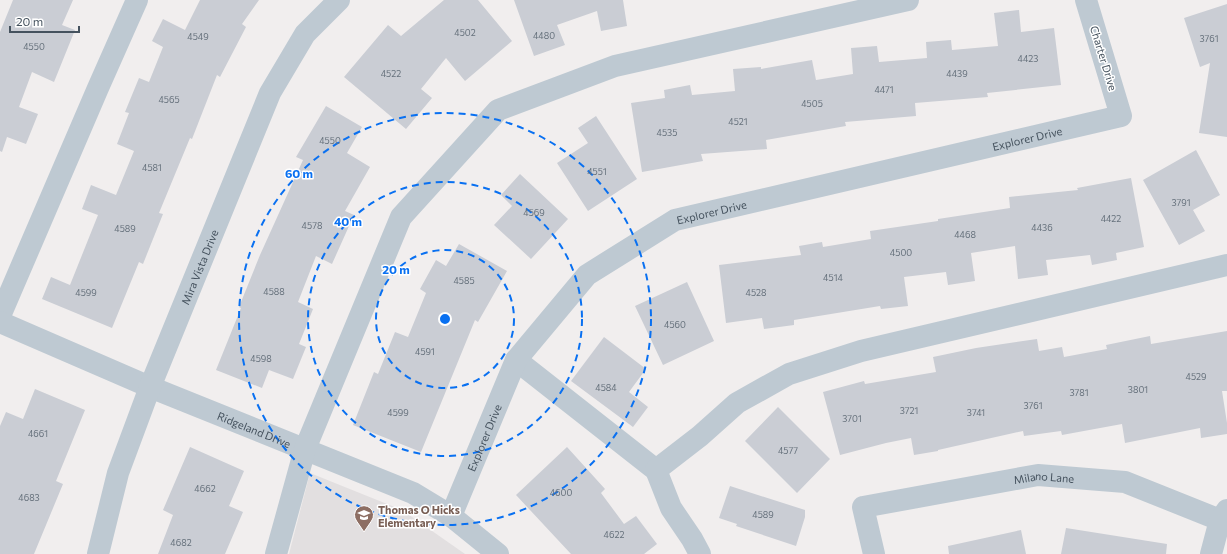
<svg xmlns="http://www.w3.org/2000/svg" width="1227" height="554" viewBox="0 0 1227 554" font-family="Commissioner,sans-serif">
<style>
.education{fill:#e2dfe0}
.building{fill:#cacdd4}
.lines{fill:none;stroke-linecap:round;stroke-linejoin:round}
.minor{stroke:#bec9d2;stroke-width:22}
.ring{fill:none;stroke:#0970f1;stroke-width:2;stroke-dasharray:7 5}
.labels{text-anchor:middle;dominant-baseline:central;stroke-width:3;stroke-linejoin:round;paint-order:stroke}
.number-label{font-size:9px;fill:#66717c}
.street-label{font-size:11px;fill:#45525e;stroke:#fff}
.education-label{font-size:11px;font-weight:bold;fill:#785e54;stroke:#fff;text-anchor:start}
.centre{fill:#0970f1;stroke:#fff;stroke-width:2}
.ring-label{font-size:12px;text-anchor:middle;font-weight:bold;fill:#0970f1;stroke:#fff;stroke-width:3;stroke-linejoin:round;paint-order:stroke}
</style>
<rect width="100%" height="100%" fill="#f1eeee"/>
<!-- education -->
<path class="education" d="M310,473L402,510L465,554H289Z"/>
<!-- building -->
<path class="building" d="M13,0H73L62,25L75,30L54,82L32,72L19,107L38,114L26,144L7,137L2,152L0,151V32Z
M200,0H259L242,24L246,27L220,77L217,75L192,139L190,138L159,213L163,214L143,264L139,262L112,328L42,299L51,277L70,285L98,215L82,209L91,185L116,195L134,151L117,144L129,113L125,112L139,78L149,82L163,47L152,41L163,19L185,30Z
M444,0H478L512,41L465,81L446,58L421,89L432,98L406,129L344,77L388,25L401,36Z
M514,0H623L627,26L601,31L597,11L557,25L565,45L534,56Z
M1227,4V137L1199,133L1210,63L1200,67L1184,18Z
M1019,10L1021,32L1054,28L1061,85L987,93L988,97L915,103L916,116L845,122L846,126L766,140L767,149L701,154L703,161L642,172L631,103L665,98L664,90L690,85L692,95L735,91L733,69L761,67V69L812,60L816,80L853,74L851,48L877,46L879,62L927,58L926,42L951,40L952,50L998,46L994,13Z
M326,106L362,127L347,153L370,167L345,211L354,215L332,264L316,256L298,302L313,309L299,344L306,347L293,379L269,370L262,388L216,370L241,308L239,307L260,255L303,160L296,157Z
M596,116L637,179L588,211L557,163L588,143L578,128Z
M1196,150L1220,195L1193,210L1205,231L1179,245L1143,180Z
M520,174L568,219L531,259L494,225L512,206L501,195Z
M1131,178L1144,247L1116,253L1117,260L1092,265L1090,255L1046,260L1048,275L1018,279L1015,246L971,253L975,281L948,285L946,272L904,277L908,306L881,309L880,306L794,320V325L764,329L762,318L726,323L719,265L801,255L799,246L822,242L823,247L871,239L870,231L938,221V219L1010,208L1009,197L1078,190L1077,188Z
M459,244L507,271L478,322L475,320L421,452L353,425L374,372L378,374L395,332L408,337L426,293L420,289L436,260L446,266Z
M687,282L714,341L663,365L635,306Z
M1227,331V391H1222L1227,423V434L1201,438L1200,428L1125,443L1122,424L1062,435L1061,431L1024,436L1023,431L938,450V451L914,455L911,438L886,443L840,455L823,392L864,381L865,384L936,372L933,357L976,348L1037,339L1039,351L1062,347L1064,357L1107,349L1106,345L1150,336L1151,344Z
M604,337L646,369L629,392L648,407L633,427L571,381Z
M35,389L85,410L56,481L63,484L34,554H0V426L6,412L23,419Z
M778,407L830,459L797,493L745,441Z
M190,447L244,471L229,506L243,512L225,554H158L173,515L163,510Z
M567,447L605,489L601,493L624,524L636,516L657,544L644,554H571L516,495Z
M730,486L805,510V517L796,546L736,526L737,524L719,518Z
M1066,528L1167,544L1166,554H1061Z
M1021,530L1026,554H949L948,546Z"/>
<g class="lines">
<!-- minor -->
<g class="minor">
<path d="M0,316L98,88L137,0"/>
<path id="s1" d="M0,322L150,387L413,493L451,516L498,554"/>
<path d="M516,360L656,470L671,508L692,539L700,554"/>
<path d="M656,470L700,436L737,403L789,374L861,351L1227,265"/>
<path id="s2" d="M451,516L516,360L587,275L675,220L1121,116L1086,0"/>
<path id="s3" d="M98,554L118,473L150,387L270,93L305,34L339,0"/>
<path d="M276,554L305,449L401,217L498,110L615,66L908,0"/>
<path id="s4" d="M874,554L863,507L1038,475L1125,482L1220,520"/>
<path d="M1211,554L1220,520L1227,510"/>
</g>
</g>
<!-- distance rings -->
<g class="ring">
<circle cx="445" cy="319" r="69"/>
<circle cx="445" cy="319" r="137"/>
<circle cx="445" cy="319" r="206"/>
</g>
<!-- icons -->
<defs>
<g id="school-pin" transform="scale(1)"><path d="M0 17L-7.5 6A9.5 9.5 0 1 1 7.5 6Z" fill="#8d6e63" stroke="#fff"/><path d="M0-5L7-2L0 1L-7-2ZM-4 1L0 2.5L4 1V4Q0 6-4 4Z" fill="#fff"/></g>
</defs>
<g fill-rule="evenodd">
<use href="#school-pin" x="364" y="515"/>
</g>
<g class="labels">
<!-- number labels -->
<g class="number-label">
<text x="465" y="32">4502</text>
<text x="544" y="35">4480</text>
<text x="198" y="36">4549</text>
<text x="1209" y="38">3761</text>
<text x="34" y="46">4550</text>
<text x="1028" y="58">4423</text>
<text x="391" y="73">4522</text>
<text x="957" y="73">4439</text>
<text x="884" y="89">4471</text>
<text x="169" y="99">4565</text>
<text x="812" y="103">4505</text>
<text x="738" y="121">4521</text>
<text x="667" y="132">4535</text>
<text x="330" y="140">4550</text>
<text x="152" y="167">4581</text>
<text x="597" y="171">4551</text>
<text x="1181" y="202">3791</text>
<text x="534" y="212">4569</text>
<text x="1111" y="218">4422</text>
<text x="312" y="225">4578</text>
<text x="1042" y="227">4436</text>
<text x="125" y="228">4589</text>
<text x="965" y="234">4468</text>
<text x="901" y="252">4500</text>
<text x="833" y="277">4514</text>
<text x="464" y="280">4585</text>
<text x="274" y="291">4588</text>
<text x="86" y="292">4599</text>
<text x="756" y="292">4528</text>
<text x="675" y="324">4560</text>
<text x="425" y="351">4591</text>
<text x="261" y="358">4598</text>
<text x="1196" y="376">4529</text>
<text x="606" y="387">4584</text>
<text x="1138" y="389">3801</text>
<text x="1079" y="392">3781</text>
<text x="1033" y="405">3761</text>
<text x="909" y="410">3721</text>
<text x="398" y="412">4599</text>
<text x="976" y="412">3741</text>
<text x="852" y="418">3701</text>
<text x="38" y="433">4661</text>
<text x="788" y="450">4577</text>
<text x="205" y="488">4662</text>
<text x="561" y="492">4600</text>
<text x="29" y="497">4683</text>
<text x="763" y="514">4589</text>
<text x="614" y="534">4622</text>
<text x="181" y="542">4682</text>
</g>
<!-- street labels -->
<g class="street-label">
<text transform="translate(1104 58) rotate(73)">Charter Drive</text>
<text stroke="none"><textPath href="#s2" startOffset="745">Explorer Drive</textPath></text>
<text stroke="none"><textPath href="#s2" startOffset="421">Explorer Drive</textPath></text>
<text stroke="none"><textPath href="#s3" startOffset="305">Mira Vista Drive</textPath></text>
<text stroke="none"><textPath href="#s1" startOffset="276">Ridgeland Drive</textPath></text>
<text stroke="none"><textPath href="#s2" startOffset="85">Explorer Drive</textPath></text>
<text stroke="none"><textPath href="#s4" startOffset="232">Milano Lane</textPath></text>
</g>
<!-- education labels -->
<g class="education-label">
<text x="378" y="509">Thomas O Hicks<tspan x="378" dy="13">Elementary</tspan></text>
</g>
</g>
<circle cx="445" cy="319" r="6" class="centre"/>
<g class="ring-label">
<text x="299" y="178">60 m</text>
<text x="348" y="226">40 m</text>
<text x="396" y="274">20 m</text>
</g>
<!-- scale -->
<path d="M10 26v6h69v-6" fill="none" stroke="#45525e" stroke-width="2"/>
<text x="16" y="26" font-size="12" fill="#45525e" stroke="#ffffff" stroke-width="3" paint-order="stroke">20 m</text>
</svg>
